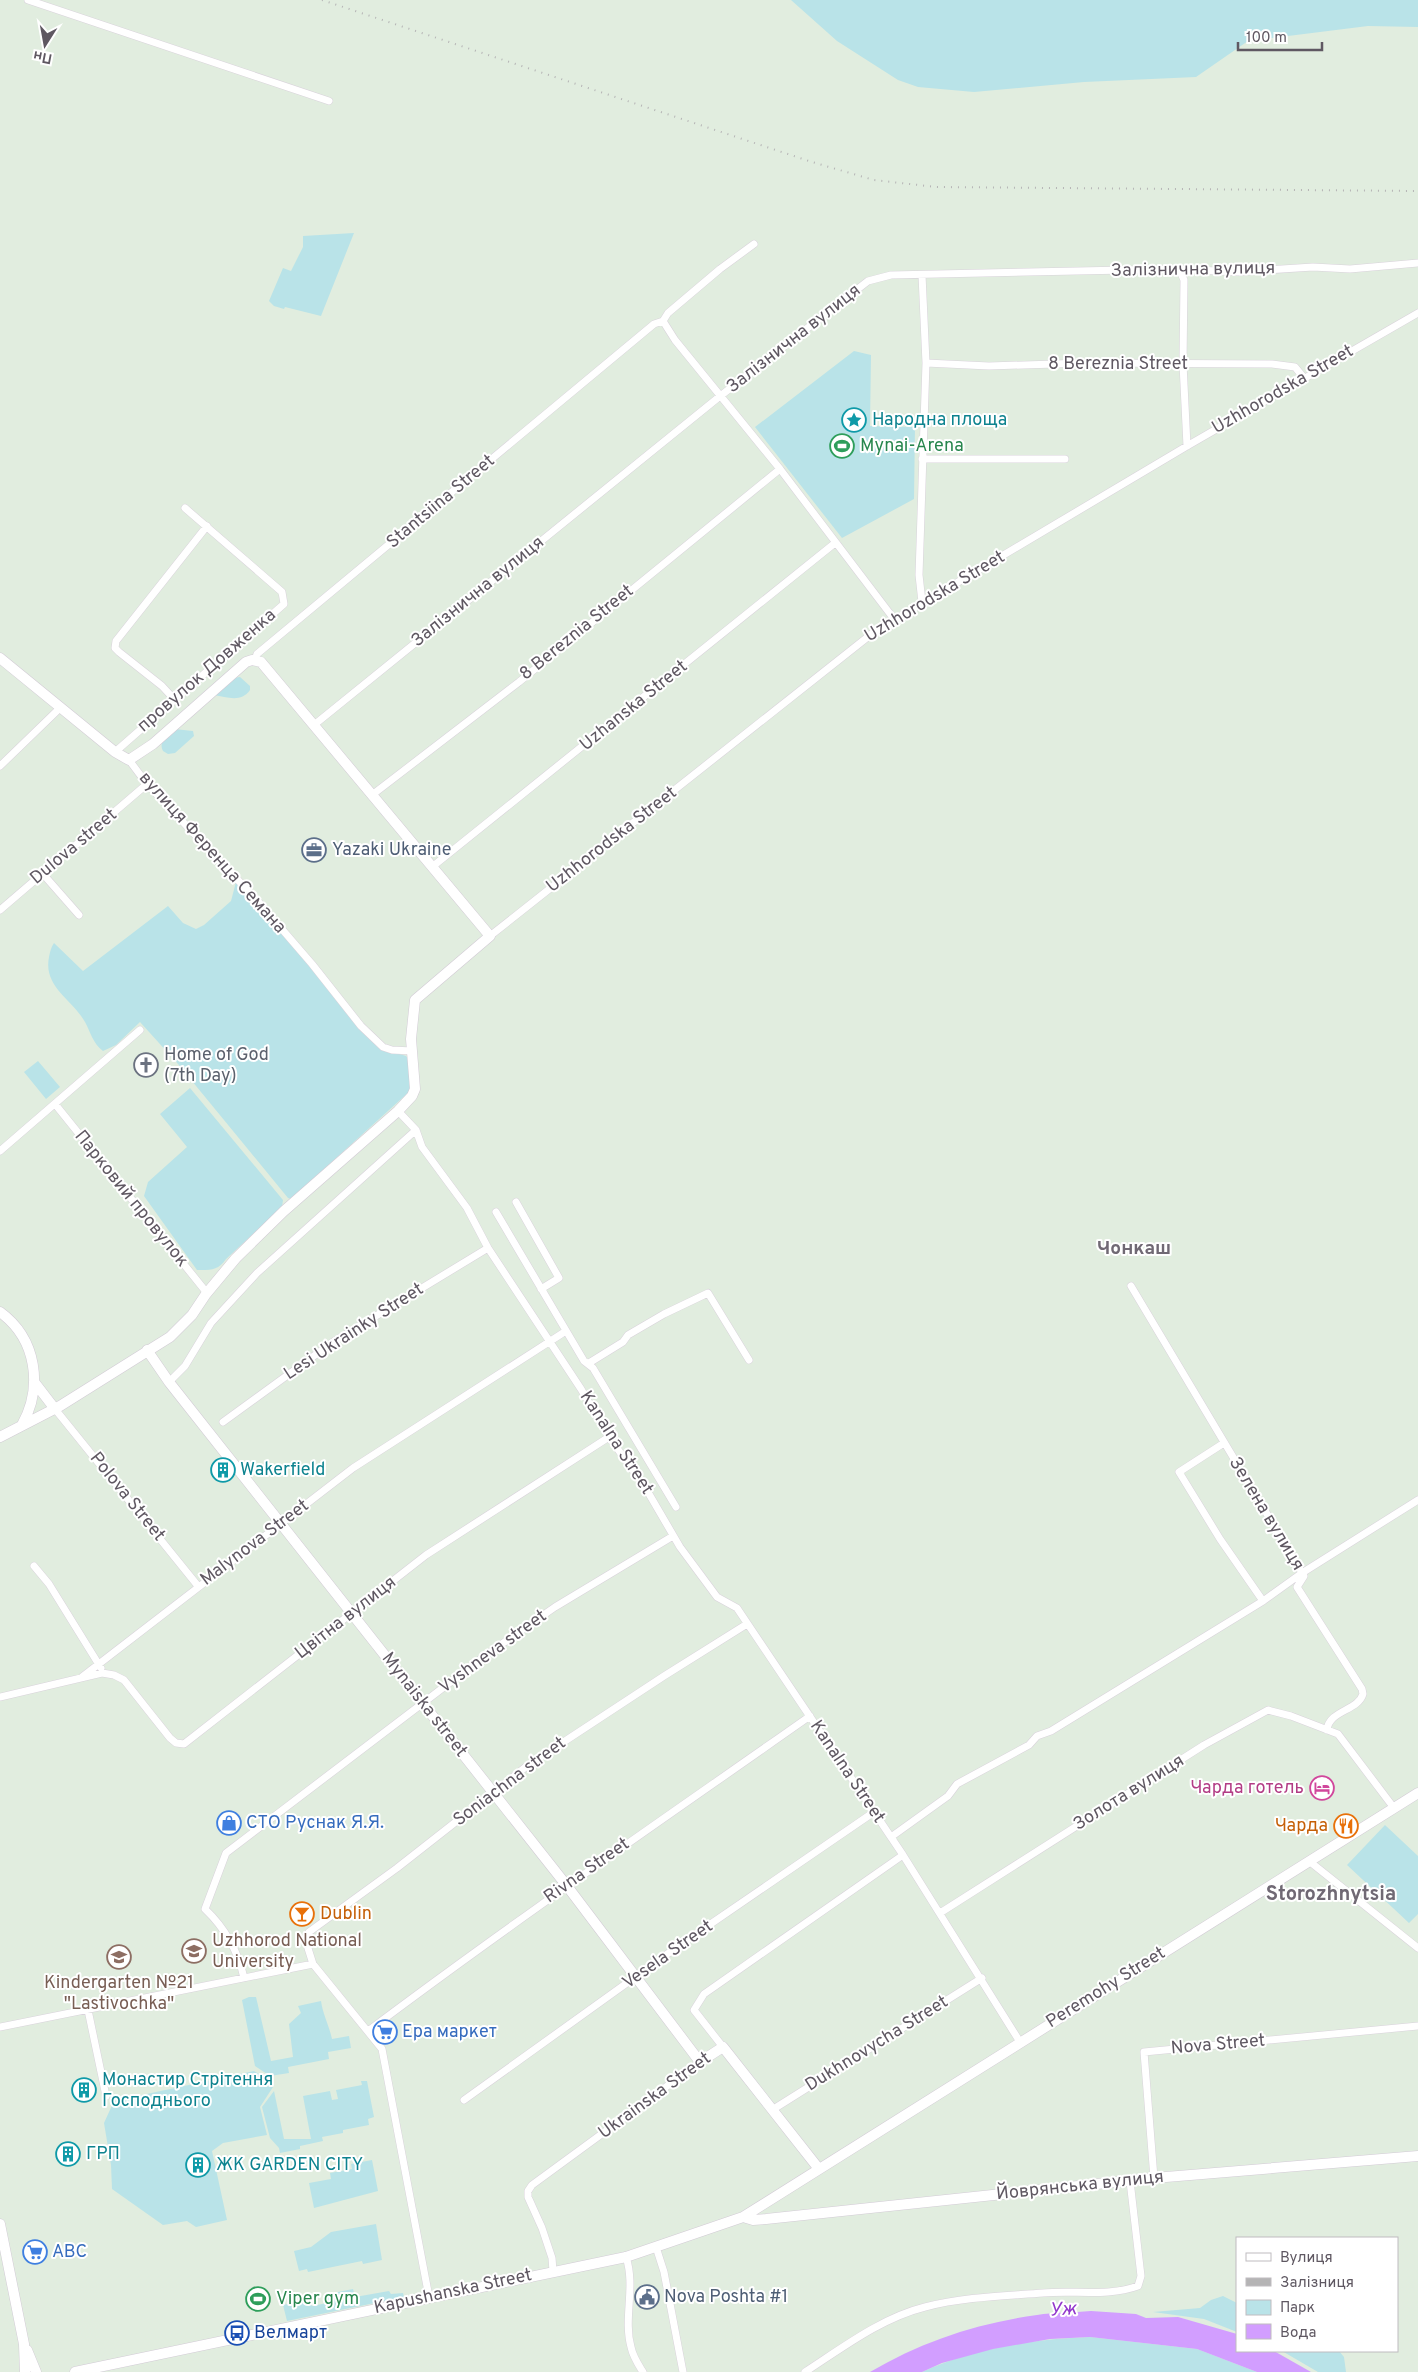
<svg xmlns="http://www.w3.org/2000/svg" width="1418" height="2372" viewBox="0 0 1418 2372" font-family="Overpass,sans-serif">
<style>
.green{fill:#b9e3e8}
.water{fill:#d29eff}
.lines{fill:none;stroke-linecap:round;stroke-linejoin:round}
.street-casing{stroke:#d9d3db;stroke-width:8}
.secondary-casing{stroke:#d2cbd5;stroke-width:11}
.street{stroke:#fff;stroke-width:7}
.secondary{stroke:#fff;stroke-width:10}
.rail{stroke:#b5b4b5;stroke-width:2;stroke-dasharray:1 6;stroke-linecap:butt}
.labels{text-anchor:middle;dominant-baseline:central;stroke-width:4;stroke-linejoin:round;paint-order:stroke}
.street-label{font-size:18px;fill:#5f5862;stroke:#fff}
.culture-label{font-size:18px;fill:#0d838f;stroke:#fff;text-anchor:start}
.leisure-label{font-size:18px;fill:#27864d;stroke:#fff;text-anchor:start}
.service-label{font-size:18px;fill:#4e5e75;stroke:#fff;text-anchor:start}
.worship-label{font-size:18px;fill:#5b616d;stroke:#fff;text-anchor:start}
.hotel-label{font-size:18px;fill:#b23c85;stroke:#fff;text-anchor:end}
.shop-label{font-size:18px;fill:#366cbe;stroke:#fff;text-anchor:start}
.food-label{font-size:18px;fill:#c56008;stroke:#fff;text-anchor:end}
.education-label{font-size:18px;fill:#785e54;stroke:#fff;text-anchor:start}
.transit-label{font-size:18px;fill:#164399;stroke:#fff;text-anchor:start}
.neighbourhood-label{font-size:19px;font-weight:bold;fill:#706974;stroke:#fff}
.water-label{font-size:19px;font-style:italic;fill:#9237cc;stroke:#fff}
.quarter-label{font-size:20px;font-weight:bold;fill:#706974;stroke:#fff}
</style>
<rect width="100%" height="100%" fill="#e1eddf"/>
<!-- green -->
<path class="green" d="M791,0H1418V27L1368,26L1248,41L1196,77L1084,82L974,92L918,87L898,80L837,41Z
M354,233L321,316L285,307L284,309L274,306L269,301L283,268L291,271L303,247V236Z
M854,351L871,355L870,426L915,427L914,499L842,538L755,427Z
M240,677L250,686V690C241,703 227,697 214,695L233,678Z
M174,729L193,731L194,736L175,753L168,754L163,751C158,741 167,735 174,729Z
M236,882L383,1049L406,1056L409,1060L410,1091L291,1199L288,1198L178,1064L140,1022L116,1045L103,1051C93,1044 90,1031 85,1022C72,999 43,987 49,957C50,952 51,947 54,943L83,971L168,906L183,923L196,929L204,925L231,901Z
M38,1061L60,1087L46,1099L24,1072Z
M190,1088L283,1200L282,1207L226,1259C218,1271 210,1270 197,1270L144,1196L148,1182L187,1147L160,1114Z
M1385,1825L1418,1856V1914L1409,1923L1347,1865Z
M249,1997H256L271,2061L293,2057L289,2024L301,2013L298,2006L321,2001C323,2015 329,2025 332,2039L349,2036L351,2048L328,2052L329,2059L288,2067L289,2073L270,2076L255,2066L242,2000Z
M254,2071L269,2080L273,2087L260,2107L267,2135L223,2143L212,2151L227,2220L196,2227L187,2221L163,2225L112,2189L111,2165L104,2123L114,2101Z
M361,2081H367L374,2117L368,2119L369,2125L343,2130V2133L322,2137L323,2141L300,2146V2149L280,2153L279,2148L270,2138L262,2107L274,2091L284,2139H311L303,2096L330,2091L332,2100L338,2099L336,2090L362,2085Z
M372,2160L378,2191L314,2208L309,2183L331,2179L330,2173L352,2169L351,2164Z
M376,2224L382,2260L363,2264L362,2261L308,2272L307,2269L299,2271L294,2251L311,2247L331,2232Z
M353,2289L355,2297L389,2291L391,2294L403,2293L404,2297L287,2321L283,2305L307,2300L312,2306L327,2303L328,2294Z
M1223,2296L1237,2303V2332L1204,2319L1153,2312L1200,2308L1211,2300Z
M1090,2337L1197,2349L1257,2372H922C974,2348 1033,2339 1090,2337Z
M1282,2351H1339L1344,2357L1346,2372H1318Z"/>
<!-- water -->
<path class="water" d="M1091,2311L1136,2314L1146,2318L1178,2317L1237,2334V2351H1274L1311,2372H1257L1197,2349L1090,2337L1050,2339L993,2349L942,2363L922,2372H870C921,2342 977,2323 1037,2315C1054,2312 1073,2313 1091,2311Z"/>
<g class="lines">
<!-- street casing -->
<g class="street-casing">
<path id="street" d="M28,0L329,101
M1180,271L1184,280L1183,364L1187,446
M922,275L926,363L919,575L922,602
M663,321L675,340L780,469L894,619
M926,363L989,366L1086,363L1272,364L1295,367L1304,378
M922,459H1065
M255,660L257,654L654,324L663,321L668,313L720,269L754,244
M174,699L162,686L119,652L115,648L116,641L207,526
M314,725L719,397L868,281L891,275L1175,269L1238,272L1313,267L1350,269L1418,263
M115,752L284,604L282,592L185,508
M129,760L147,784L256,899L312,964L361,1026L383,1047L392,1050L412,1051
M0,766L61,707
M372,795L519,682L780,469
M432,867L835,543
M43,874L79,915
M0,910L147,784
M490,936L874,632L1187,446L1418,313
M55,1104L207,1293
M398,1111L416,1130
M416,1130L422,1147L467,1208L488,1248L581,1389L609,1437L645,1487L680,1547L717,1597L737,1608L903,1855L1020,2042
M0,1151L140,1030
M516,1202L559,1278L541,1289
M496,1212L584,1361L593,1368L676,1507
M1131,1286L1304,1576L1297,1587L1362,1689L1363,1694C1358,1711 1329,1710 1327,1730
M589,1363L623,1342L628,1335L664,1314L708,1293L749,1360
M169,1382L185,1366L211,1323L257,1273L416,1130
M55,1409L198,1586
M223,1422L333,1342L488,1248
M1224,1443L1179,1472L1220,1539L1263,1601
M34,1566L49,1584L101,1668
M82,1677L353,1468L566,1331
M0,1697L102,1673L114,1675L124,1680L170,1738L176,1743L184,1744L426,1555L609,1437
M891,1837L948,1796L957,1784L1029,1745L1037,1736L1051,1731L1263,1601L1302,1573L1418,1500
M1309,1861L1418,1948
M940,1913L1204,1745L1268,1710L1291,1716L1338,1734L1394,1808
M244,1978C238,1951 225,1928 205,1909L226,1853L486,1655L555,1607L673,1536
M88,2010L106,2096
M0,2027L313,1964
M368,2031C513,1922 662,1820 810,1716
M723,2047L694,2010L704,1994L903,1855
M464,2100L677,1947L874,1812
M772,2110L982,1978
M1154,2178L1144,2052L1418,2026
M656,2247L664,2272L683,2372
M626,2257C636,2287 623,2318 631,2347C633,2357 638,2364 643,2372
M553,2271L552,2258L542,2228L528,2197V2191L532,2185L700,2062
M429,2297L382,2049L313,1964L306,1942L309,1932L397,1868L527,1766L664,1676L747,1624
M805,2372C842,2348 881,2318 925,2307C963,2297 1004,2296 1043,2293C1074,2290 1108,2297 1138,2286L1141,2276L1130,2181"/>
</g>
<!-- secondary casing -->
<g class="secondary-casing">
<path id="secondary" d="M0,658L115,752L129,760L153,744L246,662L252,660L261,662L490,936L415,1000L411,1039L415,1089L412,1096L398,1111L284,1211L236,1258L206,1294L192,1315L170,1337L60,1406L0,1437
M0,1312C37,1339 43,1387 22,1425
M147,1350L169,1382L567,1886L700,2062L723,2047L819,2169
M35,1383L55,1409
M743,2217L753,2220L766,2219L1154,2178L1418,2156
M0,2224L24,2344L25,2372
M27,2350L36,2372
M75,2372L626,2257L743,2217L1418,1793"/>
</g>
<!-- street -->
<use href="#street" class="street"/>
<!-- secondary -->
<use href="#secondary" class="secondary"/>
<!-- rail -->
<path class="rail" d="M322,0L812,162L874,180L936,187L1418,191"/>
</g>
<!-- icons -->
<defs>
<g id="sight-ring" transform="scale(1.25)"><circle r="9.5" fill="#fff" stroke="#0f9aa8" stroke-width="1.5"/><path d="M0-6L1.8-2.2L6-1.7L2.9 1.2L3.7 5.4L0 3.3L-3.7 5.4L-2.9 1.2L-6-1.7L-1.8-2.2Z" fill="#0f9aa8"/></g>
<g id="stadium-ring" transform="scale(1.25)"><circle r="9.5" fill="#fff" stroke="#2e9e5b" stroke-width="1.5"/><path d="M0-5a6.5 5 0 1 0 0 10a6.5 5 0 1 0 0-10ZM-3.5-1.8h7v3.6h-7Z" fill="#2e9e5b"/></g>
<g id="office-ring" transform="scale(1.25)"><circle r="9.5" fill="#fff" stroke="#5c6f8a" stroke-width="1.5"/><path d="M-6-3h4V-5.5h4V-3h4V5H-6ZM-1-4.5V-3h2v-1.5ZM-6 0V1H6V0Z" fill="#5c6f8a"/></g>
<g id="church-ring" transform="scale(1.25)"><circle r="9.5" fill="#fff" stroke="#6b7280" stroke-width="1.5"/><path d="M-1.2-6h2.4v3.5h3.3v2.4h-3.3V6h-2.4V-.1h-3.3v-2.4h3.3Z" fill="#6b7280"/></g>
<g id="building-ring" transform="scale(1.25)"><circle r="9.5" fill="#fff" stroke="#0f9aa8" stroke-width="1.5"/><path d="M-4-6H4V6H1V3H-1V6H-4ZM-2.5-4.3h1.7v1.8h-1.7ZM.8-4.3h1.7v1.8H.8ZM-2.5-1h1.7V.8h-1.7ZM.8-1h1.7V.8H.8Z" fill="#0f9aa8"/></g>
<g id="hotel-ring" transform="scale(1.25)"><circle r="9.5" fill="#fff" stroke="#d1479c" stroke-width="1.5"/><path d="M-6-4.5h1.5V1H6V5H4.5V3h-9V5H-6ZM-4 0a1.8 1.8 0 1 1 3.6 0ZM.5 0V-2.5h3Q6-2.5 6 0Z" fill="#d1479c"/></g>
<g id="shop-ring" transform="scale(1.25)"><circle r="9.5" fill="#fff" stroke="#3f7fe0" stroke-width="1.5"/><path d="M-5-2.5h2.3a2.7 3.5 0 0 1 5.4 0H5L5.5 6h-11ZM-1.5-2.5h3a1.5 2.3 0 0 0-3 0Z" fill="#3f7fe0"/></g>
<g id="restaurant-ring" transform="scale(1.25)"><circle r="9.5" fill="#fff" stroke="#e8710a" stroke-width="1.5"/><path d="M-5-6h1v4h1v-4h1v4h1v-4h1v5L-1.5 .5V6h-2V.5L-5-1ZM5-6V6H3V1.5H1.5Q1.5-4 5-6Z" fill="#e8710a"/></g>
<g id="bar-ring" transform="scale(1.25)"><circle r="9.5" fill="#fff" stroke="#e8710a" stroke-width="1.5"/><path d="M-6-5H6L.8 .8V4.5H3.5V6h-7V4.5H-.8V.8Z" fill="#e8710a"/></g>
<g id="university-ring" transform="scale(1.25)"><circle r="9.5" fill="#fff" stroke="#8d6e63" stroke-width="1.5"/><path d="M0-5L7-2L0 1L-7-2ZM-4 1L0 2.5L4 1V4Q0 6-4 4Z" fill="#8d6e63"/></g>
<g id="school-ring" transform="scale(1.25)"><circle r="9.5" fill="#fff" stroke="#8d6e63" stroke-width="1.5"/><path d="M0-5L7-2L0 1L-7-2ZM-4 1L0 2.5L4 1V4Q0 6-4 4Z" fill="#8d6e63"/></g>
<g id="supermarket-ring" transform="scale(1.25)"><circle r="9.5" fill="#fff" stroke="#3f7fe0" stroke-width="1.5"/><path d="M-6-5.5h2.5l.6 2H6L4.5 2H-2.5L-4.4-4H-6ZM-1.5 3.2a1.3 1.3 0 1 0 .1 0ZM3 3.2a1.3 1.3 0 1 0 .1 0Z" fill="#3f7fe0"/></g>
<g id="civic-ring" transform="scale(1.25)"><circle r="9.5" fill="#fff" stroke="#5c6f8a" stroke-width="1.5"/><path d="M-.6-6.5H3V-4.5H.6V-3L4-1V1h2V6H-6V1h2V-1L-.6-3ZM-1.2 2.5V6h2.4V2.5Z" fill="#5c6f8a"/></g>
<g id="bus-ring" transform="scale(1.25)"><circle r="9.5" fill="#fff" stroke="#1a4fb4" stroke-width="1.5"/><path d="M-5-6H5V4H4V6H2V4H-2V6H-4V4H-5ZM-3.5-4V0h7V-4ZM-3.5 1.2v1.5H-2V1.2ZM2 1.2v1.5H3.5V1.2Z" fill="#1a4fb4"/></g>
</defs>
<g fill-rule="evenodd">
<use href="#sight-ring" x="854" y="420"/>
<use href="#stadium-ring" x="842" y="446"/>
<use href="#office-ring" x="314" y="850"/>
<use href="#church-ring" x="146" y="1065"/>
<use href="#building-ring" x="223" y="1470"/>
<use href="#hotel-ring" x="1322" y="1788"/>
<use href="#shop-ring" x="229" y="1823"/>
<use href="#restaurant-ring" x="1346" y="1826"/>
<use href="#bar-ring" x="302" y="1914"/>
<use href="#university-ring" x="194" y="1951"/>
<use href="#school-ring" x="119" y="1957"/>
<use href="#supermarket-ring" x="385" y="2032"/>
<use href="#building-ring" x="84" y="2090"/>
<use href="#building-ring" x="68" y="2154"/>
<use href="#building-ring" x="198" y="2165"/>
<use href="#supermarket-ring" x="35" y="2252"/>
<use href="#civic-ring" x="647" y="2297"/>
<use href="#stadium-ring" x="258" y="2299"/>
<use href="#bus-ring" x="237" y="2333"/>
</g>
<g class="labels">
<!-- street labels -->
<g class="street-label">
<text transform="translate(1193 270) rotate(-1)">Залізнична вулиця</text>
<text transform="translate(794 339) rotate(-38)">Залізнична вулиця</text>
<text x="1118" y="364">8 Bereznia Street</text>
<text transform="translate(1283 390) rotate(-30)">Uzhhorodska Street</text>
<text transform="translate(441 502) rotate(-40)">Stantsiina Street</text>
<text transform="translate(478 592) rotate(-39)">Залізнична вулиця</text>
<text transform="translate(935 597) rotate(-31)">Uzhhorodska Street</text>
<text transform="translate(577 633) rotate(-39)">8 Bereznia Street</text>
<text transform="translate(207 671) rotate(-41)">провулок Довженка</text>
<text transform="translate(634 706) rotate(-39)">Uzhanska Street</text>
<text transform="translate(612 840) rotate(-38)">Uzhhorodska Street</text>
<text transform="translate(74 847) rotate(-40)">Dulova street</text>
<text transform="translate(212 853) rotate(48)">вулиця Ференца Семана</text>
<text transform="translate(131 1199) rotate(51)">Парковий провулок</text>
<text transform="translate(354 1332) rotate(-33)">Lesi Ukrainky Street</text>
<text transform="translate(616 1443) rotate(57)">Kanalna Street</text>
<text transform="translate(127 1497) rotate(51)">Polova Street</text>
<text transform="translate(1266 1514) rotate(59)">Зелена вулиця</text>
<text transform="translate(255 1543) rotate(-37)">Malynova Street</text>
<text transform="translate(346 1618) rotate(-38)">Цвітна вулиця</text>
<text transform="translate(493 1652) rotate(-36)">Vyshneva street</text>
<text transform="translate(424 1705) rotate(52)">Mynaiska street</text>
<text transform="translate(847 1772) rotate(56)">Kanalna Street</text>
<text transform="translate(510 1782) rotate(-37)">Soniachna street</text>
<text transform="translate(1129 1793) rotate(-32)">Золота вулиця</text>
<text transform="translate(587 1871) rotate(-35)">Rivna Street</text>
<text transform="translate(668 1955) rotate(-35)">Vesela Street</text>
<text transform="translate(1106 1988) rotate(-32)">Peremohy Street</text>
<text transform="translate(877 2044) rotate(-32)">Dukhnovycha Street</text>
<text transform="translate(1218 2045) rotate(-5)">Nova Street</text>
<text transform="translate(655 2096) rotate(-36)">Ukrainska Street</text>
<text transform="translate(1080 2186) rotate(-6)">Йоврянська вулиця</text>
<text transform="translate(453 2292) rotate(-12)">Kapushanska Street</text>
</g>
<!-- culture labels -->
<g class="culture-label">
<text x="872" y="420">Народна площа</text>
<text x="240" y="1470">Wakerfield</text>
<text x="102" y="2080">Монастир Стрітення<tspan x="102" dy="21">Господнього</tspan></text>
<text x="86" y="2154">ГРП</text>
<text x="216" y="2165">ЖК GARDEN CITY</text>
</g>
<!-- leisure labels -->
<g class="leisure-label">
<text x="860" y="446">Mynai-Arena</text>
<text x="276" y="2299">Viper gym</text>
</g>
<!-- service labels -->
<g class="service-label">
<text x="332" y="850">Yazaki Ukraine</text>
<text x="664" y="2297">Nova Poshta #1</text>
</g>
<!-- worship labels -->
<g class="worship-label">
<text x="164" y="1055">Home of God<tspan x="164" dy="21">(7th Day)</tspan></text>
</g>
<!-- hotel labels -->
<g class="hotel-label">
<text x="1304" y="1788">Чарда готель</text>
</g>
<!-- shop labels -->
<g class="shop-label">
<text x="246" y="1823">СТО Руснак Я.Я.</text>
<text x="402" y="2032">Ера маркет</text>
<text x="52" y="2252">ABC</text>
</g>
<!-- food labels -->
<g class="food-label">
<text x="1328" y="1826">Чарда</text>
<text x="320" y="1914" text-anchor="start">Dublin</text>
</g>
<!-- education labels -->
<g class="education-label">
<text x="212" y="1941">Uzhhorod National<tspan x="212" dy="21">University</tspan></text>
<text x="119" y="1983" text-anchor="middle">Kindergarten №21<tspan x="119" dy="21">"Lastivochka"</tspan></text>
</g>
<!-- transit labels -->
<g class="transit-label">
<text x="254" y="2333">Велмарт</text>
</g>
<!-- neighbourhood labels -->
<g class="neighbourhood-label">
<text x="1134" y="1249">Чонкаш</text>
</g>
<!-- water labels -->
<g class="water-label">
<text transform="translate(1063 2310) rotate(-3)">Уж</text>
</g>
<!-- quarter labels -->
<g class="quarter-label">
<text x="1331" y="1895">Storozhnytsia</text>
</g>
</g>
<!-- legend -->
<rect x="1236" y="2237" width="162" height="115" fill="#ffffff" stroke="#bfbcc0"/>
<rect x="1246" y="2253" width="25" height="8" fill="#ffffff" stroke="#bfbcc0"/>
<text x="1280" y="2262" font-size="15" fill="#5f5862">Вулиця</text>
<rect x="1246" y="2278" width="25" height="8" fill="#b5b4b5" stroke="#bfbcc0"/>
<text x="1280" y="2287" font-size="15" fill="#5f5862">Залізниця</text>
<rect x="1246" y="2300" width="25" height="15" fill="#b9e3e8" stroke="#bfbcc0"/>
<text x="1280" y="2312" font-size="15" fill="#5f5862">Парк</text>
<rect x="1246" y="2324" width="25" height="15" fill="#d29eff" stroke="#bfbcc0"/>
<text x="1280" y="2337" font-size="15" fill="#5f5862">Вода</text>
<!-- north arrow -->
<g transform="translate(45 45) rotate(191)" stroke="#ffffff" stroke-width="4" paint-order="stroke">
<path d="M0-4L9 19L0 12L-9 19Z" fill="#5f5862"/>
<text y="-8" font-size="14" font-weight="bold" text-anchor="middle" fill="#5f5862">Пн</text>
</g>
<!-- scale -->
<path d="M1238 42v8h84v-8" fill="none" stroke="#5f5862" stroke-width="2.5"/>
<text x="1246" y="42" font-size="15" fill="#5f5862" stroke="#ffffff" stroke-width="4" paint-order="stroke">100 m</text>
</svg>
